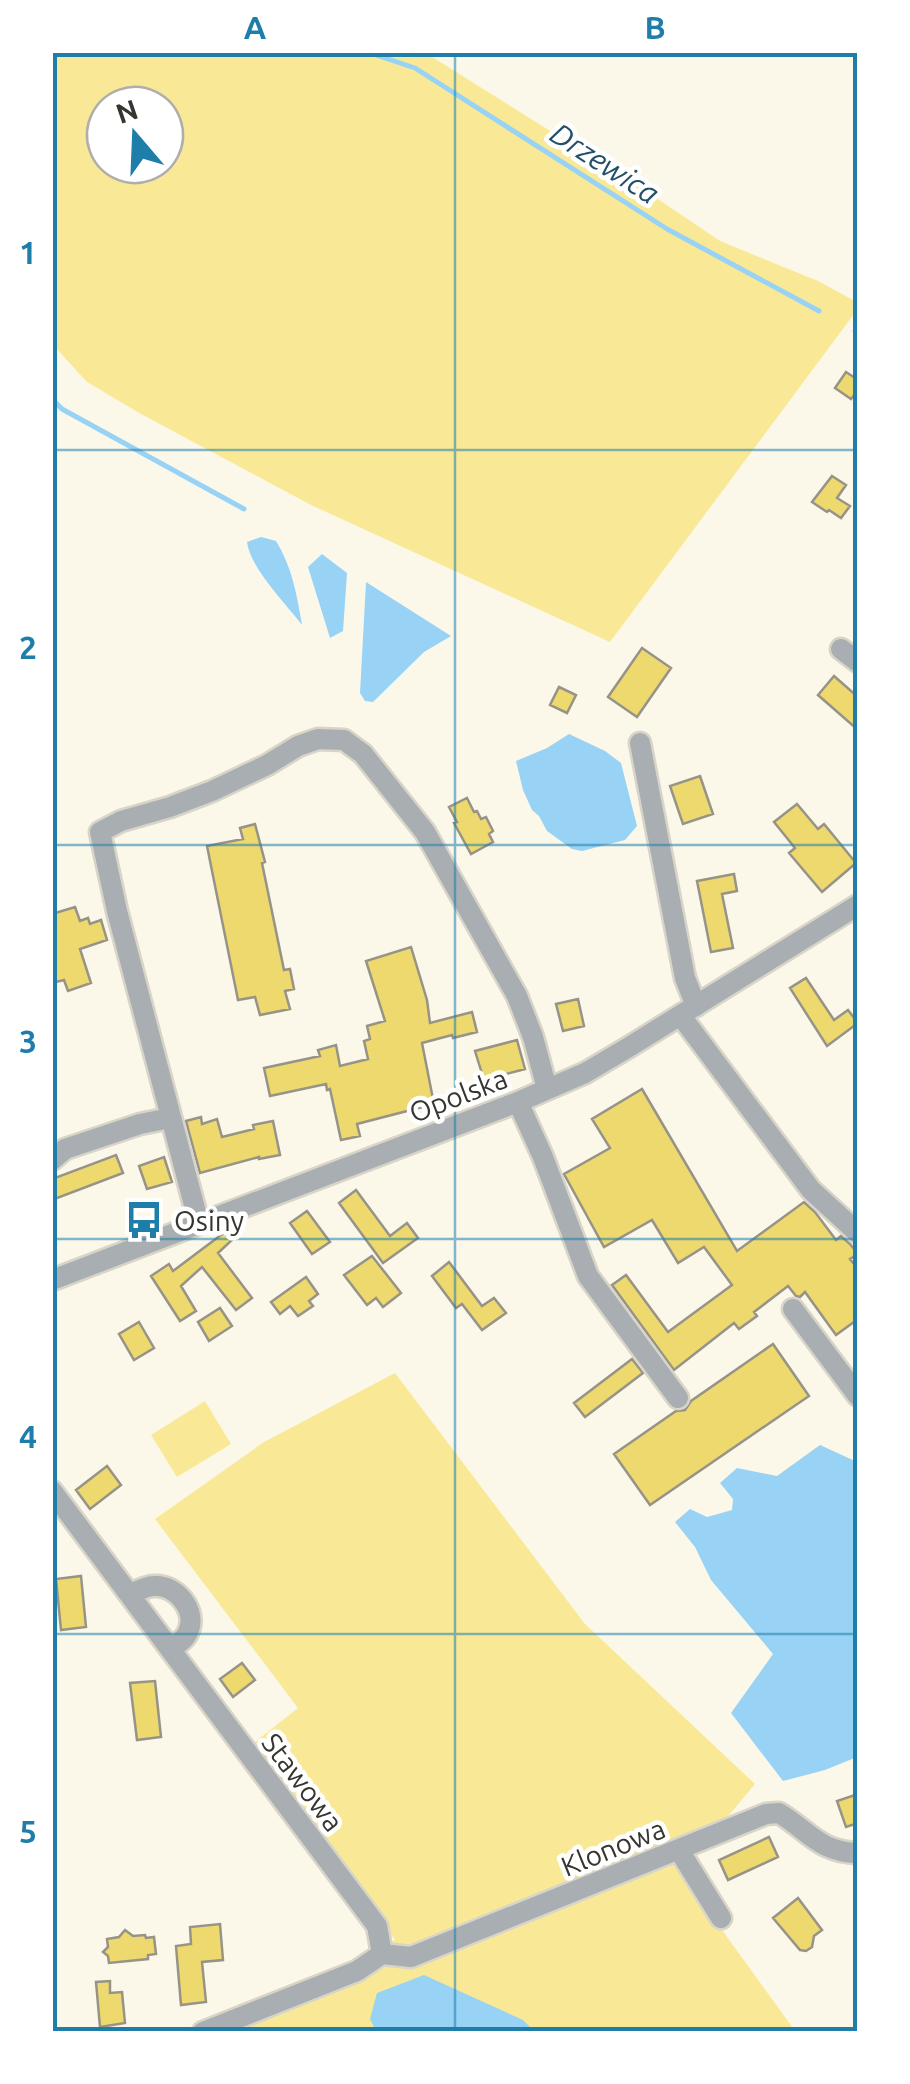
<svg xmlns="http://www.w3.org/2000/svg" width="910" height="2084" viewBox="0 0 910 2084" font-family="Ubuntu,sans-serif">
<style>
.green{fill:#f9e997;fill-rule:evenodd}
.water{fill:#98d2f5}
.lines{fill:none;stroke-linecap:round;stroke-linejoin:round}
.stream{stroke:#98d2f5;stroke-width:5}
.building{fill:#edd96e;stroke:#979487;stroke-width:2.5}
.minor-casing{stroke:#d8d5c8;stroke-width:25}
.minor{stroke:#a8aeb2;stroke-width:20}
.grid{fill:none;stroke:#1f7daa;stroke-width:2.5;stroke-opacity:0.55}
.labels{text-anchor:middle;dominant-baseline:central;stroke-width:9;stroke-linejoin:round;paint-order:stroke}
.street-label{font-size:28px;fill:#36352f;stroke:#fff}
.poi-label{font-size:28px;fill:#36352f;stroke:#fff;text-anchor:start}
.water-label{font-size:30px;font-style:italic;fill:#235068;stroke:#fff}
.neatline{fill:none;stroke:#1f7daa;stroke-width:4}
.grid-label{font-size:32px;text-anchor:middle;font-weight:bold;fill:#1f7daa}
</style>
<rect width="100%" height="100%" fill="#fbf8ea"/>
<!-- green -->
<path class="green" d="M53,52L426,53L646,191L720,241L818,281L857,302V310L610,642L311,505L141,414L87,382L53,345ZM105,105H165V165H105Z
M395,1373L585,1624L755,1784L681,1873L795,2031H251L233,2008L382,1948L395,1940L251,1745L298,1708L155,1519L264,1442Z
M205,1401L231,1444L177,1477L151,1435Z"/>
<!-- water -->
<path class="water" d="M261,537L276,541C292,567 297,595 302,625C286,604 250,568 247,542Z
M322,554L347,573L343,631L330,638L308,567Z
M366,582L451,636L424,652L373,702L365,701L360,693Z
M569,734L605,751L621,763L637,826L625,840L582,851L572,849L547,831L539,816L532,810L523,790L516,761L547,748Z
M820,1445L855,1461L857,1460V1757L825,1770L783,1781L731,1713L773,1654L711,1580L695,1547L675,1522L690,1509L707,1517L732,1510L733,1499L720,1483L737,1468L777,1476Z
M424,1975L523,2020L534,2031H376L370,2019L377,1993Z"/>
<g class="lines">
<!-- stream -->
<path class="stream" d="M367,52L415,68L667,229L819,311
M855,331L858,332
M52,399L62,409L244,509"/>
</g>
<!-- building -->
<path class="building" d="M846,372L858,380V390L851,399L835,388Z
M832,476L846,485L837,498L850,506L841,518L829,510L827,512L812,502Z
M642,648L671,668L637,717L608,697Z
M834,676L858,697V730L818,695Z
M559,687L576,695L567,713L550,705Z
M700,776L713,814L683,824L670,786Z
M467,798L474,812L477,811L481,819L486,817L493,831L489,834L493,842L471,854L454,823L457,822L449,807Z
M797,804L818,829L824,824L856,863L822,892L789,853L795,848L774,822Z
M255,824L265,862L262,863L284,970L290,969L294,989L285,991L290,1009L260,1015L255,997L238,1000L207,846L243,839L240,828Z
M734,874L737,891L722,894L733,948L711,952L697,881Z
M75,907L80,921L88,918L90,924L101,920L107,940L80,949L91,983L68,991L64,980L52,983V914Z
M411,947L427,1000L430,1023L472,1012L477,1032L453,1038L452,1035L422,1043L434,1104L357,1124L360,1136L341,1140L330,1089L327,1090L326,1084L270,1096L264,1068L320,1056L318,1050L336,1045L340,1066L368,1059L364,1041L370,1039L367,1026L385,1021L366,961Z
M806,978L834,1020L848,1010L858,1023L827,1046L790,988Z
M578,999L584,1026L563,1031L556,1004Z
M517,1040L525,1069L484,1080L475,1051Z
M642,1089L737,1251L804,1202L815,1212L836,1240L841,1236L850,1244L858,1254L850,1259L858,1269V1319L836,1335L805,1292L800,1297L796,1296L788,1286L754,1312L757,1316L739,1329L734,1323L674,1370L612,1285L626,1275L668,1332L732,1285L704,1247L678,1263L652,1220L604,1247L564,1174L610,1148L592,1119Z
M201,1117L202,1124L217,1119L222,1137L254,1129L253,1125L273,1121L280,1155L259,1159V1157L200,1173L186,1121Z
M116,1155L123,1173L52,1200V1179Z
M164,1157L172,1182L147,1189L139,1166Z
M356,1190L390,1236L407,1223L418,1238L383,1263L339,1203Z
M307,1211L330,1242L312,1254L290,1223Z
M225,1232L232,1240L218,1253L252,1298L236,1310L202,1267L181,1286L196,1311L180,1321L151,1276L169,1264L173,1271Z
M372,1256L401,1293L383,1307L376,1298L367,1305L344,1275Z
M449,1262L482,1306L494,1298L506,1313L482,1330L462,1304L456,1308L432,1276Z
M306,1277L318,1294L309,1301L313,1306L298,1316L290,1306L280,1314L271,1302Z
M220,1308L232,1326L209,1341L198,1322Z
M139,1322L154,1348L134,1360L119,1334Z
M773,1344L809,1396L650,1505L614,1454L676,1411L685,1410L691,1401Z
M632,1359L643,1373L585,1417L574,1403Z
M107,1466L121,1485L90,1509L76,1490Z
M81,1576L86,1627L61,1630L56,1579Z
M242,1663L255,1680L233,1697L220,1679Z
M155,1681L161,1737L137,1740L130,1683Z
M858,1794V1823L846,1827L837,1801Z
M769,1837L778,1857L728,1880L719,1860Z
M798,1898L822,1930L814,1936L812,1947L806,1951L800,1950L773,1918Z
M220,1924L223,1960L202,1962L206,2002L181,2005L176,1946L191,1944L190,1927Z
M125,1930L133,1936L145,1935L146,1938L154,1937L156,1954L148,1955V1959L109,1963L108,1956L103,1952L108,1947L107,1939L119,1937Z
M110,1981V1993L122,1992L125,2023L100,2027L96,1982Z"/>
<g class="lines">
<!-- minor casing -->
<g class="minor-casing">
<path id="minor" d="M841,649L858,662
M640,743L685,978L696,1006
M681,1016L811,1190L858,1233
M518,1102L543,1157L588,1276L678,1398
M52,1160L65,1149L140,1124L170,1118
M199,1224L117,911L100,832L121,821L170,807L212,791L267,765L298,746L318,739L344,740L363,754L425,832L517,996L533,1037L547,1089
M52,1280L518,1102L585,1073L629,1047L858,905
M793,1309L858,1396
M52,1491L377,1926L382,1954
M129,1594C136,1592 146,1586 154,1586C176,1584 198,1611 188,1632C185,1640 177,1644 170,1649
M679,1850L721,1918
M382,1954L411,1957L766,1814L779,1813C809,1831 819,1852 858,1853
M203,2032L357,1971L382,1954"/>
</g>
<!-- minor -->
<use href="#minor" class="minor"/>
</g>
<!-- grid -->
<path class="grid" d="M455,52V2032M52,450H858M52,845H858M52,1239H858M52,1634H858"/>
<!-- icons -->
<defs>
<g id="bus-bare" transform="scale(3)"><path d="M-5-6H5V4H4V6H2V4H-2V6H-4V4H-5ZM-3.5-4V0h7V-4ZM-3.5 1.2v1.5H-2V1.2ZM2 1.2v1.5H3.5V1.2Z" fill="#1f7daa" stroke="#fff" stroke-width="2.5" paint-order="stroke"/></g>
</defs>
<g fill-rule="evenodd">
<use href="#bus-bare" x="144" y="1220"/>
</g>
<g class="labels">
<!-- street labels -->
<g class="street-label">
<text transform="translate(458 1095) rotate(-21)">Opolska</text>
<text transform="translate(303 1782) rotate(53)">Stawowa</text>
<text transform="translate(613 1847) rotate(-22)">Klonowa</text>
</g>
<!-- poi labels -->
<g class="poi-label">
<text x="174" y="1220">Osiny</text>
</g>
<!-- water labels -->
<g class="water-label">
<text transform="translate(605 163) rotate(33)">Drzewica</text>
</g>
</g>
<!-- border -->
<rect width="910" height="2084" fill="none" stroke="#ffffff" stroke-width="110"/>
<!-- north arrow -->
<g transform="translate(135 135) rotate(341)"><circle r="48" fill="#ffffff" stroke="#afaeac" stroke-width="2.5"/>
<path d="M0-8L18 38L0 25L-18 38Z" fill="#1f7daa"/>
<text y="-15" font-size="28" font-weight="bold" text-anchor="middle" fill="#36352f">N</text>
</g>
<rect x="55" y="55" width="800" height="1974" class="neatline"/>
<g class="grid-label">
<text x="255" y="39">A</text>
<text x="655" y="39">B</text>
<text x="28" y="264">1</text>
<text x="28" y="659">2</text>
<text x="28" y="1053">3</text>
<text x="28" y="1448">4</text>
<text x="28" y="1843">5</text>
</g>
</svg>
